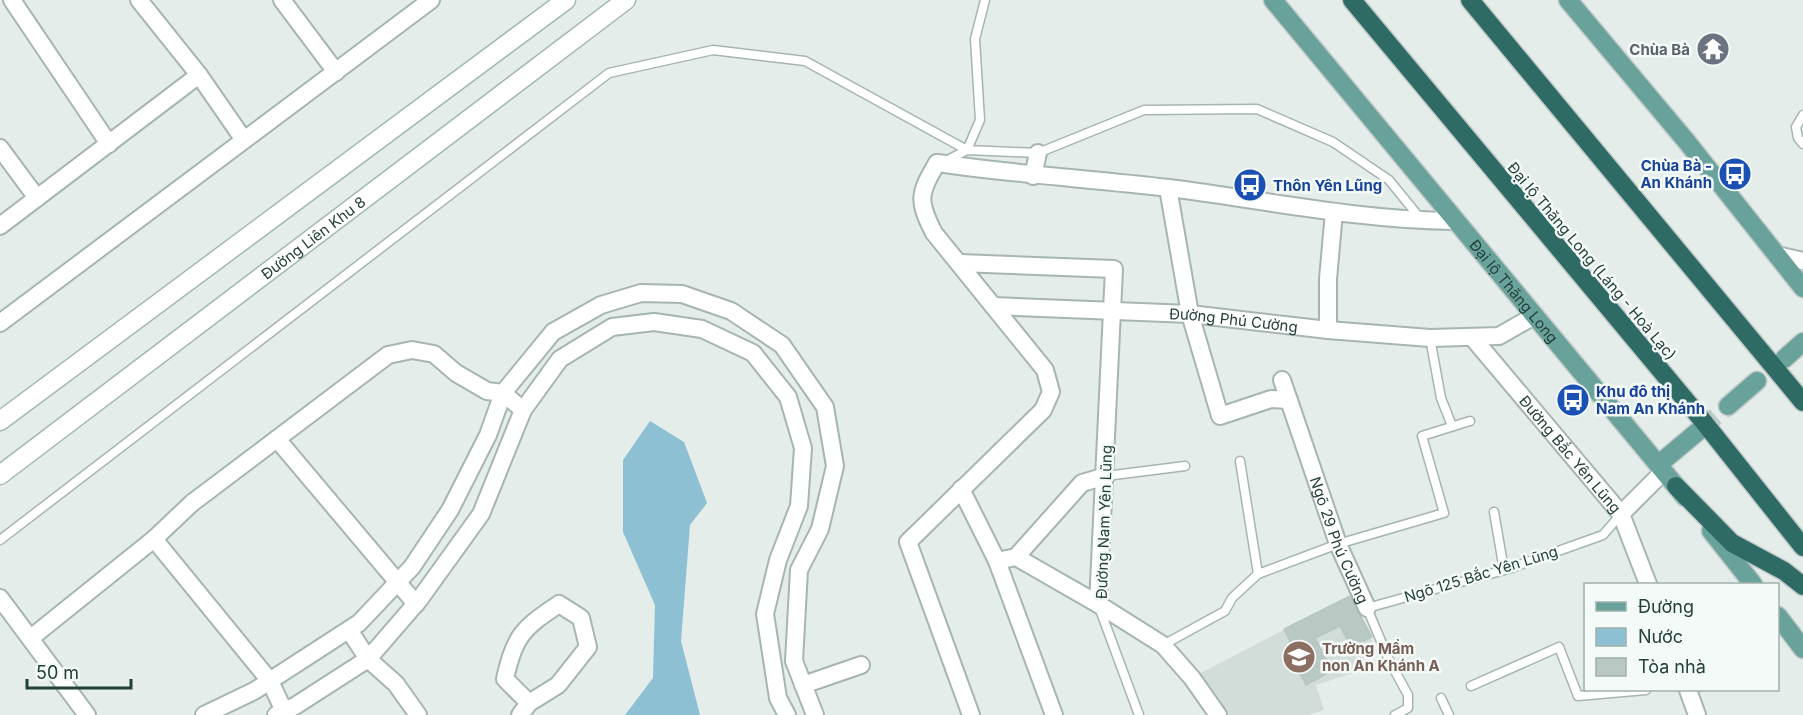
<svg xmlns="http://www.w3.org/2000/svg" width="1803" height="715" viewBox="0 0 1803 715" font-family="Inter,sans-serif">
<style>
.built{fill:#d2ddd9}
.water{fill:#8cc0d2}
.building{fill:#b9c8c3;stroke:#b6c7c2;stroke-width:1.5}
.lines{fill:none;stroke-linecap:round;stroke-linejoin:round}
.primary-tunnel{stroke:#bdcac7;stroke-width:18;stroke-dasharray:18 9;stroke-linecap:butt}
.lane-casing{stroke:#a6b5b2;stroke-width:11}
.street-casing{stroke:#a6b5b2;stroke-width:20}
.secondary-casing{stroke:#a2b9b3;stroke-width:21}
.primary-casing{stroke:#c1c9c8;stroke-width:21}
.highway-casing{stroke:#c1c9c8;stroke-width:21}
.lane{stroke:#fff;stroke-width:8}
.street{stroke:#fff;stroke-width:16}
.secondary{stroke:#fff;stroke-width:18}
.primary{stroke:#69a29a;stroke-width:18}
.highway{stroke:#2f6b65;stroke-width:18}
.labels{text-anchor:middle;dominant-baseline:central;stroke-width:5;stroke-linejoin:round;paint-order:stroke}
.worship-label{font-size:15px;font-weight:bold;fill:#5b616d;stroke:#f4faf8;text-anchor:end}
.transit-label{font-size:15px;font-weight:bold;fill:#164399;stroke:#f4faf8;text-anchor:start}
.street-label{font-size:15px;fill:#233f3a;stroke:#f4faf8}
.education-label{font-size:15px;font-weight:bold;fill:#785e54;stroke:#f4faf8;text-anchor:start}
</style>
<rect width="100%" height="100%" fill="#e4edea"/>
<!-- built -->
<path class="built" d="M1351,595L1377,652L1356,661L1359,671L1316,685L1324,710L1308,715H1224L1197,675Z"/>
<!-- water -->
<path class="water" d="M650,421L684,442L707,503L690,525L681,641L700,715H625L653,678L655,605L623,532V460Z"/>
<!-- building -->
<path class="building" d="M1350,596L1372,637L1351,647L1340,626L1315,638L1332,671L1306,685L1291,657L1296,654L1284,629Z"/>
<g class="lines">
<!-- primary-tunnel -->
<path class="primary-tunnel" d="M1702,428L1728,406"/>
<!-- lane casing -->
<g class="lane-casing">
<path id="lane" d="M1803,115L1796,127L1798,138L1803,144
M944,162L967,150L980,120L975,39L985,0
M1430,338L1441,398L1452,426
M1240,461L1258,574
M1106,476L1185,466
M1494,512L1504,570
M0,540L609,73L713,50L805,61L967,150L1038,153L1144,110L1257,109L1333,142L1389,180L1420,218
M1099,607L1139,715
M1163,645L1225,611L1232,598L1258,574L1338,544L1444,513L1422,436L1470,421
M1471,686L1559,647L1578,696L1646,690
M1441,698L1449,715
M1395,715L1408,708V695L1389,660L1367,608L1508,569L1589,540L1603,535L1621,514"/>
</g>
<!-- street casing -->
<g class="street-casing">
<g id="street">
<path d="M12,0L109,144"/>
<path d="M139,0L199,75L244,140"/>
<path d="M282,0L336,72"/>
<path d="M0,148L37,198"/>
<path d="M1033,176L1038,153"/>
<path d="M1168,188L1190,314L1220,416L1271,399L1289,400"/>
<path d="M0,226L199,75"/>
<path d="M1777,255L1803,261"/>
<path d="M960,263L1114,269L1098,604L1163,645L1192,678L1218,715"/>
<path id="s1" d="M994,306L1190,314L1328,330L1430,338L1499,336L1534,316"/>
<path d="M0,323L431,0"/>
<path d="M1328,330V279L1334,212"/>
<path id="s2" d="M1472,337L1621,514L1648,584"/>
<path id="s3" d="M1282,380L1338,544L1367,608"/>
<path d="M277,439L416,604"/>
<path d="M961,489L997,561"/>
<path d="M1621,514L1664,471"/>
<path d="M154,539L270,681L284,711"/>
<path d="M1016,557L997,561L1054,715"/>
<path d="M0,598L87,715"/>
<path d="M1098,604L1016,557L1082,483L1106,476"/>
<path d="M349,630L368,659L396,684L418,715"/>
<path d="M32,637L154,539L192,503L388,355L412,350L434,354L456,373L487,391L503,393L523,410"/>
<path d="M803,685L861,665"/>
<path d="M1688,690L1697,715"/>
<path d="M204,715L254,691L359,623L412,567L450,510L488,435L503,393L553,332L601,305L641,293L682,294L731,311L782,345L825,407L835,466L820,529L799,570L794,661L815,715"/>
<path d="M276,715L295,706L368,659L419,600L481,514L523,410L560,359L612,327L654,322L702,329L753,353L788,397L803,448L799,506L778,560L765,614L778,698L787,715"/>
<path d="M520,715L529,703L558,685L588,647L581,618L559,604C523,628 514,636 505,679L529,703"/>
<path d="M971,715L908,542L1043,410L1051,392L1045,370L934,233C917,200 919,194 937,163C1014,174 1092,179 1169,188C1264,200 1358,220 1454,221"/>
</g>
</g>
<!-- secondary casing -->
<g class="secondary-casing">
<g id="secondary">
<path d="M0,421L566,0"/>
<path id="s4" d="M0,475L626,0"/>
</g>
</g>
<!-- primary casing -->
<g class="primary-casing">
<g id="primary">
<path id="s5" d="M1273,0L1685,497"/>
<path d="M1568,0L1687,142L1803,288"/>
<path d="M1784,359L1803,342"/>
<path d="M1728,406L1757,381"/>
<path d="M1659,464L1702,428"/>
<path d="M1711,531L1753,584"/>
<path d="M1778,616L1803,649"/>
</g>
</g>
<!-- highway casing -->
<g class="highway-casing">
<path id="highway" d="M1352,0L1703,421L1803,547
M1470,0L1803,402
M1676,486L1732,543L1784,571L1803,586"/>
</g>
<!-- lane -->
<use href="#lane" class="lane"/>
<!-- street -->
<use href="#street" class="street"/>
<!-- secondary -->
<use href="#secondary" class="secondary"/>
<!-- primary -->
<use href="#primary" class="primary"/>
<!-- highway -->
<use href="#highway" class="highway"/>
</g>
<!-- icons -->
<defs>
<g id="temple-disc" transform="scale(1.725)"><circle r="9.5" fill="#6b7280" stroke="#f4faf8"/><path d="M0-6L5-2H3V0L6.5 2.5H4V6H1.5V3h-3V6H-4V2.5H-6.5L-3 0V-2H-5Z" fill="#fff"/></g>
<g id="bus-disc" transform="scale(1.725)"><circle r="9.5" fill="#1a4fb4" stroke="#f4faf8"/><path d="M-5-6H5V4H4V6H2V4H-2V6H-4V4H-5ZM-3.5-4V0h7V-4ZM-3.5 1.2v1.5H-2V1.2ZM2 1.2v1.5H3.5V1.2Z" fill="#fff"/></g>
<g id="school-disc" transform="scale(1.725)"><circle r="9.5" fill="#8d6e63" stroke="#f4faf8"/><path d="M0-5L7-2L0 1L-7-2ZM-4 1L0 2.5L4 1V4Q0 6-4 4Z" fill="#fff"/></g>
</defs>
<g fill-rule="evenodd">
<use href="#temple-disc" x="1713" y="49"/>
<use href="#bus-disc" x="1735" y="174"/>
<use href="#bus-disc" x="1250" y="185"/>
<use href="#bus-disc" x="1573" y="400"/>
<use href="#school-disc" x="1299" y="657"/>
</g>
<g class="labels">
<!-- worship labels -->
<g class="worship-label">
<text x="1690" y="49">Chùa Bà</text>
</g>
<!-- transit labels -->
<g class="transit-label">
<text x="1712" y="165" text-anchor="end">Chùa Bà -<tspan x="1712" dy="17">An Khánh</tspan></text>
<text x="1273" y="185">Thôn Yên Lũng</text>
<text x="1596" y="391">Khu đô thị<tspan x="1596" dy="17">Nam An Khánh</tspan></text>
</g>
<!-- street labels -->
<g class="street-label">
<text stroke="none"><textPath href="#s4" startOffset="393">Đường Liên Khu 8</textPath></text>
<text transform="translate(1592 261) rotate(50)">Đại lộ Thăng Long (Láng - Hoà Lạc)</text>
<text stroke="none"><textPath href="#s5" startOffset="378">Đại lộ Thăng Long</textPath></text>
<text stroke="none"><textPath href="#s1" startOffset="240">Đường Phú Cường</textPath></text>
<text stroke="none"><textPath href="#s2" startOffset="153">Đường Bắc Yên Lũng</textPath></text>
<text transform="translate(1104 522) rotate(-88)">Đường Nam Yên Lũng</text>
<text stroke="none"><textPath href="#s3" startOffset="170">Ngõ 29 Phú Cường</textPath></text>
<text transform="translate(1481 574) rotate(-17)">Ngõ 125 Bắc Yên Lũng</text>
</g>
<!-- education labels -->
<g class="education-label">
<text x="1322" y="648">Trường Mầm<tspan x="1322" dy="17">non An Khánh A</tspan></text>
</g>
</g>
<!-- legend -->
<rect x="1584" y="583" width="195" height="108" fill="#f4faf8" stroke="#a0afac" stroke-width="1.5"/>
<rect x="1596" y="602" width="30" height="9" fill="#69a29a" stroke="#a0afac" stroke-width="1.5"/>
<text x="1638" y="613" font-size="18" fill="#233f3a">Đường</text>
<rect x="1596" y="628" width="30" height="18" fill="#8cc0d2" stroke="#a0afac" stroke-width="1.5"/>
<text x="1638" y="643" font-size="18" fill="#233f3a">Nước</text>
<rect x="1596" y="658" width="30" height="18" fill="#b9c8c3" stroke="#a0afac" stroke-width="1.5"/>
<text x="1638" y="673" font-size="18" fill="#233f3a">Tòa nhà</text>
<!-- scale -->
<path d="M27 679v9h104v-9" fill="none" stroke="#233f3a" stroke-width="3"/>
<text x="36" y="679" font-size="18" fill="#233f3a" stroke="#f4faf8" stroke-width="4.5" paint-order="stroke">50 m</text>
</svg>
